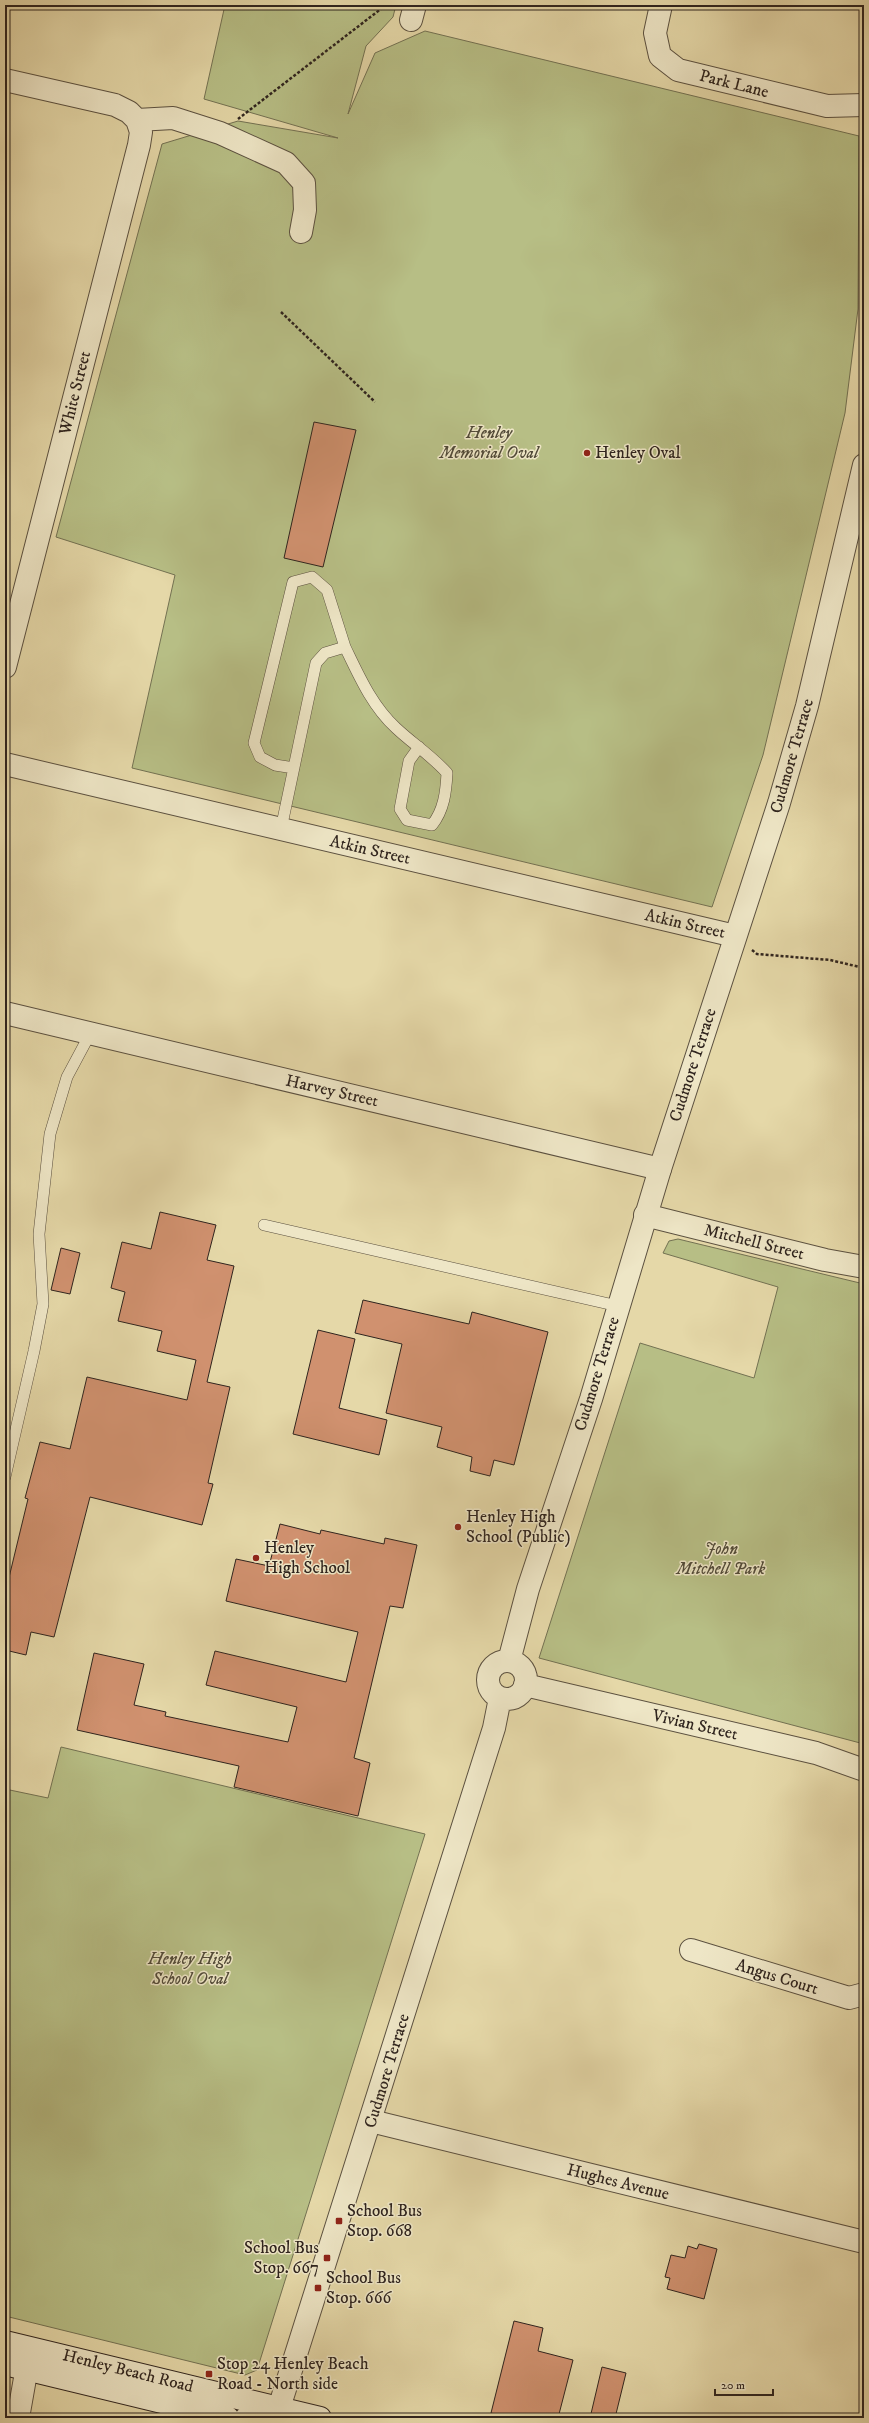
<svg xmlns="http://www.w3.org/2000/svg" width="869" height="2423" viewBox="0 0 869 2423" font-family="'IM FELL DW Pica',serif">
<style>
.green{fill:#b7be85;stroke:#737152}
.building{fill:#d0916f;stroke:#2f241e}
.lines{fill:none;stroke-linecap:round;stroke-linejoin:round}
.service-casing{stroke:#5c5140;stroke-width:12}
.minor-casing{stroke:#5c5140;stroke-width:24}
.tertiary-casing{stroke:#5c5140;stroke-width:24}
.secondary-casing{stroke:#2f241e;stroke-width:24}
.path{stroke:#2f241e;stroke-width:2.5;stroke-dasharray:3 2;stroke-linecap:butt}
.service{stroke:#eee6c6;stroke-width:11}
.minor{stroke:#eee6c6;stroke-width:22}
.tertiary{stroke:#eee6c6;stroke-width:22}
.secondary{stroke:#eee6c6;stroke-width:22}
.poi-dot{fill:#8f2418;stroke:#eee6c6;stroke-width:1.5}
.labels{text-anchor:middle;dominant-baseline:central;stroke-width:3;stroke-linejoin:round;paint-order:stroke}
.street-label{font-size:17px;fill:#2f241e;stroke:#eee6c6}
.park-label{font-size:17px;font-style:italic;fill:#514a38;stroke:#eee6c6}
.poi-label{font-size:17px;fill:#2f241e;stroke:#eee6c6;text-anchor:start}
</style>
<rect width="100%" height="100%" fill="#e5d8a8"/>
<filter id="stains"><feTurbulence type="fractalNoise" baseFrequency=".005" numOctaves="4"/><feColorMatrix values="0 0 0 0 .2 0 0 0 0 .09 0 0 0 0 .02 0 0 0 .5 -.17"/></filter>
<radialGradient id="worn" r=".72"><stop offset=".6" stop-color="#630" stop-opacity="0"/><stop offset="1" stop-color="#630" stop-opacity=".3"/></radialGradient>
<!-- green -->
<path class="green" d="M225,5H396L393,17L366,46L348,114L375,53L425,31L859,136L858,309L845,413L763,755L712,907L132,768L175,575L56,537L162,144L238,121L338,138L204,99Z
M678,1239L864,1284V1744L539,1658L640,1343L754,1378L778,1287L663,1253L669,1241Z
M61,1747L425,1834L257,2370L245,2375L5,2316V1789L48,1798Z"/>
<!-- building -->
<path class="building" d="M314,422L356,430L323,567L284,558Z
M160,1212L216,1225L207,1260L234,1266L207,1382L230,1387L208,1483L213,1484L202,1525L90,1497L54,1637L31,1632L26,1655L5,1650V1594L28,1499L25,1498L40,1442L70,1449L87,1377L187,1400L196,1360L157,1351L162,1331L118,1321L125,1292L111,1288L122,1242L151,1249Z
M61,1248L80,1253L70,1294L51,1290Z
M363,1300L469,1324L472,1312L548,1332L514,1465L494,1460L490,1476L470,1471L472,1457L437,1447L442,1427L386,1413L402,1344L355,1333Z
M318,1330L355,1339L339,1408L387,1420L379,1455L293,1434Z
M280,1524L320,1534L321,1530L384,1544L385,1538L417,1545L403,1608L390,1606L354,1758L370,1763L358,1816L234,1787L239,1766L77,1730L94,1653L144,1664L134,1705L166,1712L165,1716L288,1742L297,1707L206,1685L215,1651L346,1682L358,1632L226,1601L236,1559L269,1566Z
M699,2244L717,2249L704,2299L667,2289L670,2278L665,2277L671,2255L685,2258L688,2246L697,2249Z
M514,2321L543,2328L538,2351L573,2360L558,2418H509L491,2413Z
M602,2367L626,2373L615,2418H590Z"/>
<g class="lines">
<!-- service casing -->
<g class="service-casing">
<path id="service" d="M294,768L275,765L260,757L254,743L293,582L312,577L327,590L345,647
M281,829L316,663L325,653L345,647C359,676 372,706 396,728C413,744 432,756 447,773C446,792 444,810 432,825L407,820L400,809L409,761L419,747
M264,1225L618,1306
M5,1477L34,1351L43,1304L39,1234L50,1134L67,1077L90,1034"/>
</g>
<!-- minor casing -->
<g class="minor-casing">
<path id="minor" d="M661,5L655,33L660,56L678,70L827,106L864,105
M411,20L415,5
M5,80L115,105L129,112L137,120L173,118L220,133L286,163L304,183L305,210L301,232
M5,667L139,145L141,132L137,120
M5,764L735,936
M5,1013L660,1169
M645,1215L825,1260L864,1267
M525,1685L816,1753L864,1770
M691,1950L849,1998L864,1994
M371,2121L864,2242
M18,2418L30,2350
M246,2418L279,2408"/>
</g>
<!-- tertiary casing -->
<g class="tertiary-casing">
<path id="tertiary" d="M509,1661L528,1589L591,1399L660,1169L779,803L807,706L864,465
M488 1680a19 19 0 1 1 38 0a19 19 0 1 1-38 0Z
M279,2408L494,1728L500,1698"/>
</g>
<!-- secondary casing -->
<g class="secondary-casing">
<path id="secondary" d="M5,2342L320,2418
M5,2364L228,2418"/>
</g>
<!-- path -->
<path class="path" d="M238,119L386,5
M281,312L375,402
M752,950L757,954L830,960L864,968"/>
<!-- service -->
<use href="#service" class="service"/>
<!-- minor -->
<use href="#minor" class="minor"/>
<!-- tertiary -->
<use href="#tertiary" class="tertiary"/>
<!-- secondary -->
<use href="#secondary" class="secondary"/>
</g>
<!-- markers -->
<g class="poi-dot">
<circle cx="587" cy="453" r="4"/>
<circle cx="458" cy="1527" r="4"/>
<circle cx="256" cy="1558" r="4"/>
<rect x="335" y="2217" width="8" height="8" rx="2"/>
<rect x="323" y="2254" width="8" height="8" rx="2"/>
<rect x="314" y="2284" width="8" height="8" rx="2"/>
<rect x="205" y="2370" width="8" height="8" rx="2"/>
</g>
<g class="labels">
<!-- street labels -->
<g class="street-label">
<text transform="translate(734 84) rotate(14)">Park Lane</text>
<text transform="translate(75 393) rotate(-76)">White Street</text>
<text transform="translate(792 756) rotate(-74)">Cudmore Terrace</text>
<text transform="translate(370 850) rotate(13)">Atkin Street</text>
<text transform="translate(685 924) rotate(13)">Atkin Street</text>
<text transform="translate(693 1065) rotate(-72)">Cudmore Terrace</text>
<text transform="translate(332 1091) rotate(13)">Harvey Street</text>
<text transform="translate(754 1242) rotate(14)">Mitchell Street</text>
<text transform="translate(597 1374) rotate(-73)">Cudmore Terrace</text>
<text transform="translate(695 1725) rotate(13)">Vivian Street</text>
<text transform="translate(777 1977) rotate(17)">Angus Court</text>
<text transform="translate(387 2071) rotate(-73)">Cudmore Terrace</text>
<text transform="translate(618 2182) rotate(14)">Hughes Avenue</text>
<text transform="translate(128 2371) rotate(14)">Henley Beach Road</text>
</g>
<!-- park labels -->
<g class="park-label">
<text x="489" y="433">Henley<tspan x="489" dy="20">Memorial Oval</tspan></text>
<text x="721" y="1549">John<tspan x="721" dy="20">Mitchell Park</tspan></text>
<text x="190" y="1959">Henley High<tspan x="190" dy="20">School Oval</tspan></text>
</g>
<!-- poi labels -->
<g class="poi-label">
<text x="595" y="453">Henley Oval</text>
<text x="466" y="1517">Henley High<tspan x="466" dy="20">School (Public)</tspan></text>
<text x="264" y="1548">Henley<tspan x="264" dy="20">High School</tspan></text>
<text x="347" y="2211">School Bus<tspan x="347" dy="20">Stop. 668</tspan></text>
<text x="319" y="2248" text-anchor="end">School Bus<tspan x="319" dy="20">Stop. 667</tspan></text>
<text x="326" y="2278">School Bus<tspan x="326" dy="20">Stop. 666</tspan></text>
<text x="217" y="2364">Stop 24 Henley Beach<tspan x="217" dy="20">Road - North side</tspan></text>
</g>
</g>
<!-- margin -->
<rect width="869" height="2423" fill="none" stroke="#e5d8a8" stroke-width="20"/>
<rect x="6" y="6" width="857" height="2411" fill="none" stroke="#2f241e" stroke-width="2"/>
<rect x="10" y="10" width="849" height="2403" fill="none" stroke="#2f241e"/>
<!-- scale -->
<path d="M715 2389v6h58v-6" fill="none" stroke="#2f241e" stroke-width="2"/>
<text x="721" y="2389" font-size="12" fill="#2f241e" stroke="#eee6c6" stroke-width="3" paint-order="stroke">20 m</text>
<rect width="100%" height="100%" filter="url(#stains)"/>
<rect width="100%" height="100%" fill="url(#worn)"/>
</svg>
